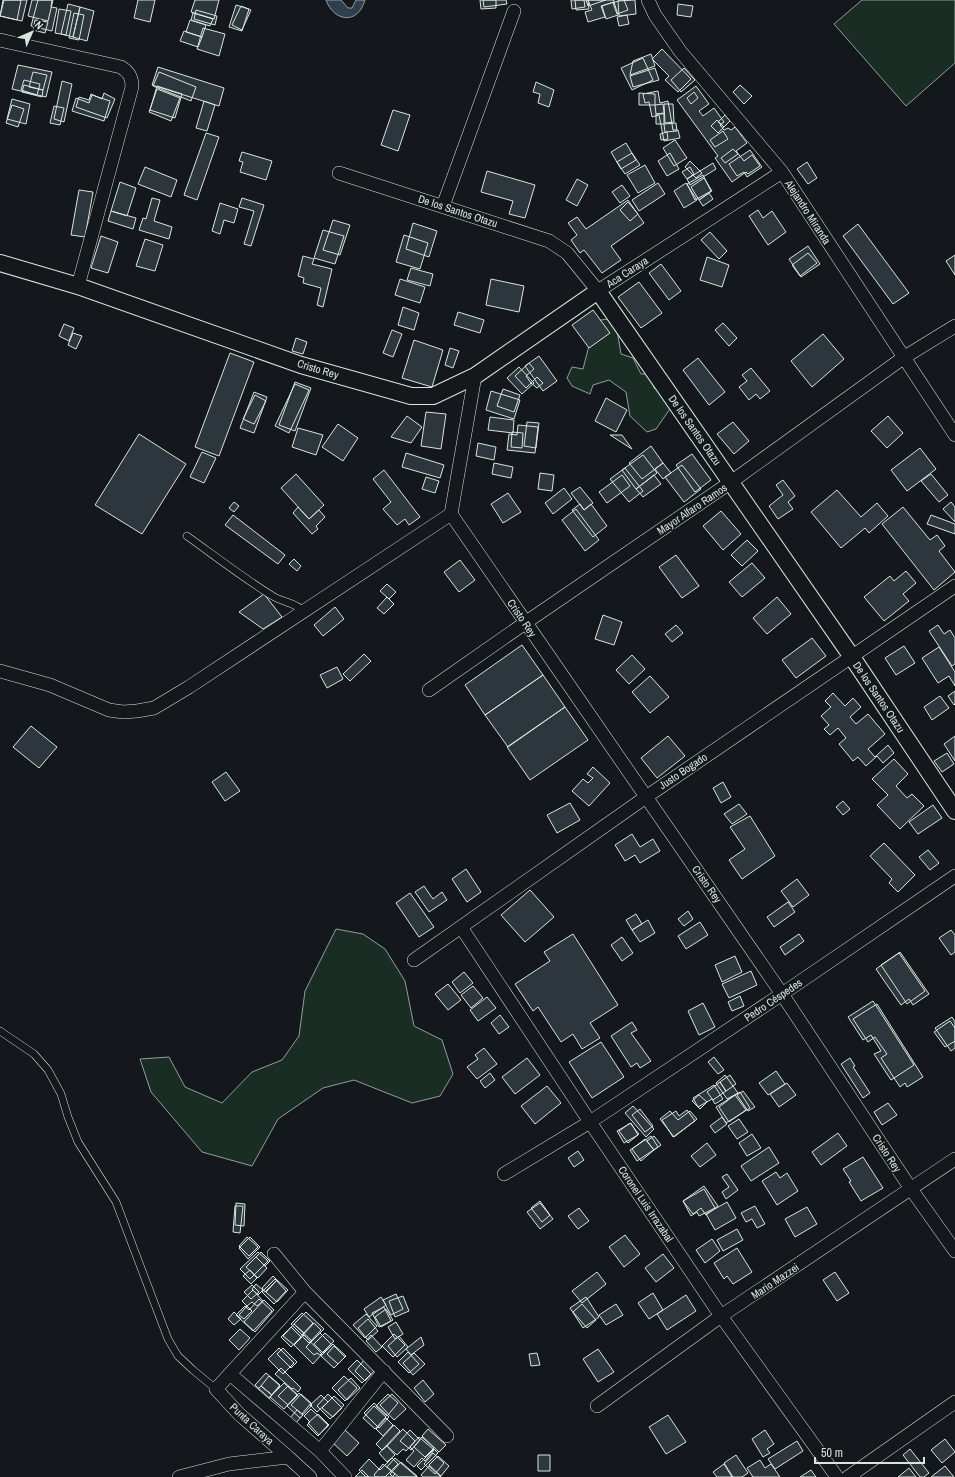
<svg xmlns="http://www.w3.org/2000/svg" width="955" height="1477" viewBox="0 0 955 1477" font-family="'Archivo Narrow',sans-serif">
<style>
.green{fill:#1a2d24;stroke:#939e99}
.water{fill:#2f3f4d;stroke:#939e99}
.building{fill:#2c363c;stroke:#d8e6dc}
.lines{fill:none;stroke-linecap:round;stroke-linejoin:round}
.service-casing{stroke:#d8e6dc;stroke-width:8}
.minor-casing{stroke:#d8e6dc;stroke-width:14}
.tertiary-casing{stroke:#d8e6dc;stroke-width:18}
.service{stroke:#14181c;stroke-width:7}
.minor{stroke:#14181c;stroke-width:13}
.tertiary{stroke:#14181c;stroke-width:16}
.labels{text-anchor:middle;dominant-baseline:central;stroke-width:3;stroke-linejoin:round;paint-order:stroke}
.street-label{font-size:11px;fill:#d8e6dc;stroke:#14181c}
</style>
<rect width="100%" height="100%" fill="#14181c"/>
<!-- green -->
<path class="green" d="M862,0H955V63L906,106L834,24Z
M615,318L621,354L633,358L641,374H652L654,388L670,394L672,406L656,429L647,432L630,416L626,392L609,380L593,385L590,394L572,386L567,378L572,367L583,369L592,334L587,322Z
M336,929L363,934L385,949L405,981L414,1026L442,1040L453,1074L440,1096L412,1103L354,1080L323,1088L278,1119L252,1166L202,1152L151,1092L140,1059L169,1057L185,1087L222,1103L252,1072L282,1060L299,1036L305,991Z"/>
<!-- water -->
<path class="water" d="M326,0H341L348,8H352L356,0H365C358,25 334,22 326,0Z"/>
<!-- building -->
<path class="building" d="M3,0H21L17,20L0,16Z
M4,0H27L22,21L0,16Z
M32,0H53L48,21L28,16Z
M38,0H52L51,7L57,8L52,31L31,26Z
M138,0H155L150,22L134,18Z
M195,0H219L214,19L191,12Z
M480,0H496V8L481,9Z
M483,0H506L507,4L484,7Z
M571,0H584L585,7L572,9Z
M575,0H588L589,9L576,10Z
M586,0H606L588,6Z
M588,0H614V2L601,6L605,17L588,22L585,12L592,10Z
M620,0H624L628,10L617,14L613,3Z
M635,0L636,14L619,16L618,1Z
M614,2L618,15L606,19L602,6Z
M68,4L80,7L73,37L61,34Z
M678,4L693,6L691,17L677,15Z
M236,5L249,9L242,31L229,27Z
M241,6L251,10L242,30L232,25Z
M80,7L94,11L87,41L73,37Z
M59,9L71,11L66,35L55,33Z
M196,10L217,16L215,25L194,19Z
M74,13L84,15L79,40L69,38Z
M193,13L213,19L210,26L191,20Z
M627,15L629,24L619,26L617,17Z
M35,20L48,22L45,33L33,30Z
M190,20L206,25L202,37L186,32Z
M203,28L225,34L219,56L197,49Z
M184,31L202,37L198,47L180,41Z
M662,49L691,79L678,92L665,80L669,76L652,59Z
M651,54L655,66L630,75L633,61Z
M643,58L653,80L632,90L621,68Z
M18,65L52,72L46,97L12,89Z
M158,67L224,88L219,106L152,85Z
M655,68L659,80L633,87L630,76Z
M684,68L695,80L681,92L671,80Z
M33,72L47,75L43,90L29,87Z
M159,72L196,87L191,101L153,86Z
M24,80L40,84L37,95L21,90Z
M62,81L72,84L64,122L54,119Z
M536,82L554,90L549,107L538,103L540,94L533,92Z
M24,85L43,90L42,97L22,92Z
M740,85L752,96L744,104L733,92Z
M157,86L182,94L175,118L150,110Z
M696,86L709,104L699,111L703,116L714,108L724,122L720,125L724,130L728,128L731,130L735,127L747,143L736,151L744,161L752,155L760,166L748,174L746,172L732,182L715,158L718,156L677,100Z
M157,89L180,98L171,121L149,112Z
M658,91L660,103L668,101L673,130H678L680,138L664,141L659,115L652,117L649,102L645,103L643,94Z
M694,92L698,98L691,104L687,98Z
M104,93L115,99L107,118L76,107L79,97L89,100L91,94L102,99Z
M639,93L655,94V105H639Z
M92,95L110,101L104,121L72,111L76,98L89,103Z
M12,99L30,104L26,124L7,119Z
M204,101L215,105L207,131L196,128Z
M663,104L664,113L656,114L655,105Z
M664,104H673L674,122L665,123Z
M12,105L24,109L18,127L6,123Z
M54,106L64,108L60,125L50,123Z
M393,110L410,115L398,151L381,145Z
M656,114H664V124H656Z
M725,115L730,121L724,127L718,122Z
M717,120L724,127L718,133L711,126Z
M676,123L677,131L665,132L664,124Z
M723,131L728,139L715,147L710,140Z
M667,132L668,139L661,140L660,134Z
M206,133L219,137L197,200L184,195Z
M675,140L687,158L674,166L663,148Z
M626,143L636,160L621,169L611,152Z
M733,149L738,154L725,163L721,158Z
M750,150L762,167L747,177L744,172L737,176L729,164Z
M242,152L272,161L266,180L240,172L243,162L239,161Z
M632,153L640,165L625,174L617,162Z
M670,153L679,169L667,176L658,161Z
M690,161L702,173L696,178L685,167Z
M807,162L817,178L808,184L797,169Z
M713,163L716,169L690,185L687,179Z
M645,165L655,183L638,193L627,175Z
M145,167L177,180L171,197L138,184Z
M690,167L694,174L687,179L682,172Z
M487,171L535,185L525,218L509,214L513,201L481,192Z
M703,175L711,191L695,200L687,184Z
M704,178L712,191L699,200L691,187Z
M577,179L588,185L577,206L566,200Z
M120,182L136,188L127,216L111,211Z
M658,183L665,194L639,211L632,200Z
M686,183L697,200L684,208L674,191Z
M622,185L630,196L620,203L612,192Z
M79,190L93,192L85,237L71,235Z
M709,193L713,199L703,206L699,200Z
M152,198L160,200L154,221L172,227L169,239L139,230L143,218L146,219Z
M242,198L264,205L251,246L244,244L254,211L239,207Z
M628,200L644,223L611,246L621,260L602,273L584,250L580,253L571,240L577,235L568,223L577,217L586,229Z
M628,202L638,214L630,221L620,210Z
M220,203L238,209L234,223L224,220L220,234L212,231Z
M758,210L763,218L772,211L786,232L768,245L749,216Z
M111,211L136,218L133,229L108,221Z
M333,220L350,225L340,255L323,250Z
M413,223L437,231L429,257L406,249Z
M858,224L909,293L893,304L843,236Z
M323,230L344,236L335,264L314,258Z
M710,232L727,251L719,259L701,240Z
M404,235L428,243L420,269L396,262Z
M101,236L118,242L108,273L91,268Z
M145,239L163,245L155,271L136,266Z
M808,246L820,264L801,277L789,259Z
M808,253L817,263L800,276L792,265Z
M955,255V275L946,261Z
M303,256L314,259L312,264L332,269L323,307L317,305L321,288L303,283L304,278L298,276Z
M707,257L729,265L722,287L700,280Z
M661,264L681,291L669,300L649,273Z
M411,268L433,274L430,286L407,280Z
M400,279L425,287L420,303L395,295Z
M491,279L524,286L519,312L486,305Z
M639,282L662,313L641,328L618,297Z
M403,307L419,313L414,330L398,325Z
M593,310L610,333L589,348L572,325Z
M458,312L484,320L480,333L454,325Z
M723,323L737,338L729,346L715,330Z
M64,324L74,328L69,341L59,336Z
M392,330L402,334L393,357L383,353Z
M73,333L82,336L76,349L68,345Z
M823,334L844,359L812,387L791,361Z
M296,338L307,342L303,354L292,351Z
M414,340L443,350L432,387L402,378Z
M450,348L459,351L453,368L445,365Z
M230,353L254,362L219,456L195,447Z
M539,356L557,381L543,391L525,366Z
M698,358L725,392L709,405L683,370Z
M529,363L534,369L526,376L531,383L526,388L515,376Z
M519,367L534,383L522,394L507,378Z
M751,368L770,391L760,399L756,394L749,400L739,387L747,381L742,375Z
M537,377L543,383L537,388L531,383Z
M295,382L311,388L295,431L279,425Z
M295,384L309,390L289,433L275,426Z
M503,389L520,395L514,412L497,406Z
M491,391L520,400L514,419L486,410Z
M254,392L267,397L254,433L240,428Z
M255,395L266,401L254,424L243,419Z
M606,398L627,410L616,432L595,421Z
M426,412L446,414L441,449L421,446Z
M407,416L422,427L411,443L391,437Z
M888,416L903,433L887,448L871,431Z
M490,417L514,420L513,433L488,430Z
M527,422L539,423L536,448L524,446Z
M733,422L749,441L734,454L717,434Z
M338,424L358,438L343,461L322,447Z
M518,425L538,427L535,453L507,450L509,434L517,435Z
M298,428L323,435L316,455L292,447Z
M512,432L523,433L522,448L511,447Z
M139,434L186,464L142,534L95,505Z
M610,435H622L632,449Z
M478,443L496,447L494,460L476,456Z
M651,446L663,463L642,479L629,463Z
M920,448L936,469L907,491L891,470Z
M202,452L216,458L204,483L190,477Z
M406,453L444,465L440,478L402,467Z
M692,454L711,480L695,492L676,465Z
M643,455L657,473L636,489L622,470Z
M494,463L513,467L511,478L492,474Z
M663,463L671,473L663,479L655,469Z
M682,465L701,489L684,502L665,477Z
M625,468L643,491L629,502L610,479Z
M384,470L420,517L409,525L405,519L397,525L383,509L391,502L373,479Z
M540,473L554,475L552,491L538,489Z
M296,474L324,505L309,519L281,488Z
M931,474L948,495L939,502L921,481Z
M622,475L630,486L607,503L599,492Z
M654,475L661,484L643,497L636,489Z
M426,477L439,481L435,493L422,489Z
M783,480L795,496L788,502L793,509L778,519L769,506L783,495L776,485Z
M580,487L593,503L584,510L571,493Z
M564,488L572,499L553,514L545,503Z
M837,490L861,517L877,503L888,516L869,533L865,528L841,548L811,512Z
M508,493L521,512L503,523L491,504Z
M234,502L239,506L234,512L229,508Z
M951,502L955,507V522L943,509Z
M580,504L584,510L591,504L607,526L593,537L572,510Z
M298,507L309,519L319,510L325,517L316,526L318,529L312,534L293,513Z
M903,507L930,540L937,535L945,546L939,551L955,572L934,590L882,524Z
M576,509L599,540L585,551L562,520Z
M721,511L741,534L723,550L703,526Z
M233,515L285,555L278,564L225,525Z
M931,515L955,524V534L927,524Z
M747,540L758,551L742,566L731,555Z
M676,555L699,586L682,598L659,567Z
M294,559L301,566L297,571L289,564Z
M460,560L475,580L459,592L444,572Z
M752,563L765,578L742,597L729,582Z
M906,571L916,583L903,594L909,601L884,621L864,597L890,576L894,581Z
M387,584L396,592L389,599L380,591Z
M264,594L282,617L263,629L239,612Z
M387,597L394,604L384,614L377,608Z
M777,597L791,614L767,634L753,618Z
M335,607L344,619L323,636L314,625Z
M603,615L622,622L614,645L595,639Z
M676,625L683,633L672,642L665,634Z
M938,625L944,634L950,630L955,638V664L952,666L929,631Z
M812,638L826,656L796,678L782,660Z
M522,645L543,675L485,715L465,685Z
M904,646L915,663L896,675L885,658Z
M939,647L955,672V686L949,676L938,683L922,658Z
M364,654L371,661L350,681L343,674Z
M632,655L645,669L629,684L616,670Z
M337,667L343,679L327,688L320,675Z
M543,675L565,707L508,747L485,715Z
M650,676L669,697L650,713L632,692Z
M955,691V704L954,705L948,696Z
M833,693L845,706L853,698L861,707L850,717L856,724L868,714L885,734L868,749L875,757L888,745L894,753L883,763L877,756L866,766L858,757L853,761L839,744L846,738L838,728L830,735L824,729L829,725L821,716L831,707L825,701Z
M940,696L949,708L932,720L924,707Z
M565,707L588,740L530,780L507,747Z
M31,726L57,747L39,768L13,747Z
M668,736L685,756L657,778L641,758Z
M955,736V761L944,744Z
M947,753L954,764L942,772L934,761Z
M894,759L908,774L896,786L907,798L912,794L924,806L900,829L877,805L888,795L872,779Z
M593,767L610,783L589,806L572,791L583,779L588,783L593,778L587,774Z
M226,772L240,791L225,801L212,782Z
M723,782L731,797L721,803L713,788Z
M843,801L850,809L843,815L836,807Z
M570,803L580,820L557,833L547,815Z
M739,804L747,814L732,824L724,814Z
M933,805L942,818L918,834L909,822Z
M750,816L775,856L742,879L729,860L745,849L730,827Z
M632,834L640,847L653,839L660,851L640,863L635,855L625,861L615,845Z
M884,843L915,875L898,892L889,883L892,879L870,856Z
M928,850L939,863L930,870L919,857Z
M466,869L481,892L467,902L452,879Z
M797,879L809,895L793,907L781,891Z
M424,886L433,899L442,892L447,900L429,912L415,892Z
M530,890L554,917L525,942L501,915Z
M410,893L434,927L419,937L396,903Z
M788,902L795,912L774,927L767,917Z
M688,911L693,919L684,926L678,919Z
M636,914L642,924L632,930L626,920Z
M648,920L655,933L640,942L632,930Z
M700,922L708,935L686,949L678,936Z
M951,930L955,935V952L951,955L939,938Z
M573,934L618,1005L590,1023L600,1038L582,1049L573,1034L561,1042L538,1007L533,1011L515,984L550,961L544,952Z
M799,934L804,941L785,955L780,947Z
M622,937L633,953L622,961L611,945Z
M900,952L929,994L913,1005L909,999L901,1005L876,969Z
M899,953L925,991L907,1004L881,965Z
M735,956L742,972L722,982L715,965Z
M751,971L757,985L729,998L722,984Z
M464,972L473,983L460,993L452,982Z
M448,984L461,1000L448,1010L435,994Z
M473,986L483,998L471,1008L461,995Z
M740,996L744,1006L732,1011L728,1002Z
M487,997L496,1008L478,1021L470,1010Z
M873,1001L914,1065L891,1080L874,1054L881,1051L871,1035L863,1040L848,1017Z
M703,1003L715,1027L699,1035L688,1011Z
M877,1004L923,1077L907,1087L905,1083L900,1087L881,1058L887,1054L875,1037L868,1042L853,1019Z
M500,1015L509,1027L499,1034L491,1023Z
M952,1017L955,1022V1048L951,1051L935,1028Z
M950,1021L955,1028V1041L945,1047L934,1032Z
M632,1022L637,1030L631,1033L651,1061L640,1068L637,1063L631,1067L611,1036Z
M601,1042L624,1077L592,1098L569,1062Z
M484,1048L497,1064L477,1079L467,1067L478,1059L475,1055Z
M714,1057L724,1070L718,1074L708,1062Z
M527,1058L540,1075L515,1094L502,1077Z
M850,1058L855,1066L853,1067L870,1093L863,1098L841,1064Z
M776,1071L785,1084L768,1095L759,1083Z
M490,1073L495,1080L485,1088L480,1081Z
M725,1075L738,1093L727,1099L716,1083Z
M730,1075L736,1084L726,1091L720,1082Z
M720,1082L726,1091L713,1100L707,1092Z
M787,1083L796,1095L779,1107L770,1094Z
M714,1085L723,1099L715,1104L712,1099L698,1107L693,1098Z
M547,1086L561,1103L535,1124L521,1106Z
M743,1091L755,1107L748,1111L737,1095Z
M740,1092L750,1108L726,1123L716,1107Z
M699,1095L707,1102L700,1109L692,1101Z
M735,1095L746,1110L729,1122L719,1107Z
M888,1103L897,1115L882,1125L874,1112Z
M633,1106L654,1129L646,1137L625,1113Z
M640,1109L653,1126L645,1132L632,1115Z
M687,1110L695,1121L673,1137L662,1120L676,1111L679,1116Z
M670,1111L678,1120L690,1111L697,1119L674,1137L660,1119Z
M722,1117L727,1124L715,1133L710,1126Z
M739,1119L748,1132L737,1139L728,1126Z
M630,1123L639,1134L628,1143L619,1131Z
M631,1123L638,1135L624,1143L617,1131Z
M838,1133L847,1146L821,1165L812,1152Z
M752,1134L761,1148L747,1156L739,1143Z
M651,1136L658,1147L637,1161L630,1150Z
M654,1136L661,1145L654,1150L647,1141Z
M645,1139L654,1150L641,1161L632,1149Z
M707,1143L716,1155L700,1167L691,1156Z
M769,1147L779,1163L751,1181L741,1166Z
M578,1151L584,1160L574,1167L568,1158Z
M863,1157L883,1188L861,1201L849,1182L851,1181L843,1169Z
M776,1172L780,1178L787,1173L798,1191L777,1205L762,1181Z
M727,1174L738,1190L726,1199L722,1192L729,1187L722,1177Z
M704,1186L718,1206L706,1215L701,1208L693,1214L683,1201Z
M704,1189L715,1208L699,1216L697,1212L691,1216L683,1201Z
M540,1201L550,1215L542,1222L531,1208Z
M727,1202L736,1218L715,1230L706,1214Z
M236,1203L245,1204L244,1226L235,1225Z
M540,1203L553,1219L540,1229L527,1212Z
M235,1206H243L240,1233L233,1232Z
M755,1206L765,1224L757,1228L752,1219L746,1222L741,1213Z
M807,1207L817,1224L795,1237L785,1219Z
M579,1208L589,1221L578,1229L568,1216Z
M737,1229L743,1240L723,1251L717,1240Z
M625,1235L640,1254L624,1267L609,1247Z
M247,1237L258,1247L249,1256L239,1246Z
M250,1237L260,1247L248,1259L239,1248Z
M712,1239L720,1251L705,1263L696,1250Z
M737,1248L752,1272L733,1284L727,1276L724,1279L714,1263Z
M258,1252L268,1261L250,1279L240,1269Z
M261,1252L270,1261L265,1266L256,1257Z
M663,1254L674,1268L656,1282L645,1268Z
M256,1257L267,1268L258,1278L246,1267Z
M250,1270L257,1278L251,1284L243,1276Z
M597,1272L606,1284L582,1303L572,1291Z
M835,1272L849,1293L837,1301L823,1280Z
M273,1276L277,1280L265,1292L262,1288Z
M275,1279L286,1291L274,1304L262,1292Z
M277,1280L288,1290L277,1302L266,1292Z
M256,1284L263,1290L258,1295L252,1289Z
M252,1285L259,1292L251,1299L244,1292Z
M253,1290L263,1301L257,1306L252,1302L247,1306L242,1301Z
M653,1293L663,1310L649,1319L638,1303Z
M396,1294L403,1309L391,1315L383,1300Z
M686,1295L696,1311L667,1330L657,1314Z
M403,1296L409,1311L395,1317L389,1301Z
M381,1297L386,1305L369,1317L364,1309Z
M586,1297L599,1317L583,1328L570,1308Z
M259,1299L272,1311L253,1331L236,1315L245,1306L249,1310Z
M264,1300L274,1310L255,1332L244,1322Z
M582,1304L596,1320L587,1328L573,1312Z
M616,1304L623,1315L606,1325L599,1315Z
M247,1306L252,1311L244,1319L239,1315Z
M384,1307L391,1321L379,1327L372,1313Z
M386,1309L393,1320L381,1327L375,1317Z
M234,1312L241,1319L234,1325L228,1319Z
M306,1312L324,1329L312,1341L294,1324Z
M302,1313L313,1323L302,1335L291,1324Z
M366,1314L377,1326L365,1338L353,1325Z
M368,1319L378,1331L368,1340L358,1328Z
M396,1322L403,1334L395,1339L388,1327Z
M314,1323L321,1330L309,1343L302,1336Z
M294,1324L304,1333L294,1345L283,1336Z
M291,1327L301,1337L291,1347L281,1337Z
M240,1329L250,1338L239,1350L229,1340Z
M320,1333L331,1344L320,1355L317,1353L314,1355L306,1347Z
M325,1333L334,1341L323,1353L314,1344Z
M394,1334L405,1345L393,1357L382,1346Z
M304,1335L322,1354L313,1364L294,1345Z
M371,1335L382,1347L376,1352L366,1341Z
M399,1336L408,1347L397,1357L388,1346Z
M421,1337L424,1345L411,1355L406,1349Z
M333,1344L346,1356L334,1368L321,1356Z
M334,1346L345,1357L338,1364L327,1354Z
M279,1348L294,1363L283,1374L268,1359Z
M283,1348L297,1362L291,1368L277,1354Z
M598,1349L614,1372L598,1382L583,1359Z
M408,1352L419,1364L409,1373L398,1362Z
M414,1353L425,1364L413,1375L403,1363Z
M537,1353L540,1365L531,1366L529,1354Z
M357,1360L371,1374L362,1383L348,1369Z
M364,1360L375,1370L365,1381L355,1371Z
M281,1368L301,1388L298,1392L293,1388L292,1389L275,1374Z
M266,1373L280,1385L269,1398L255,1385Z
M269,1376L280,1386L272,1395L261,1386Z
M344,1376L357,1388L345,1401L332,1388Z
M351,1378L360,1388L347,1400L338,1390Z
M423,1380L434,1394L425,1402L414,1388Z
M284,1383L297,1395L284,1409L270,1397Z
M261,1386L272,1395L268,1400L256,1391Z
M288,1386L298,1395L288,1405L278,1396Z
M299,1393L312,1405L300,1418L287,1406Z
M301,1394L311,1403L302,1414L291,1405Z
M328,1394L342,1408L330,1419L317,1406Z
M388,1394L398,1403L387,1416L376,1406Z
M392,1394L406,1409L394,1420L380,1405Z
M321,1395L328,1402L317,1412L310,1405Z
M334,1396L344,1405L333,1417L322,1408Z
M374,1403L389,1417L379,1428L364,1413Z
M374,1406L386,1417L375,1429L363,1418Z
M311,1409L328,1425L318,1436L307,1425L310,1422L304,1416Z
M297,1410L303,1415L295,1424L289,1419Z
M318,1414L329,1425L319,1435L308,1423Z
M668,1415L686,1442L666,1454L649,1427Z
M386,1418L393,1425L383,1436L376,1429Z
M394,1425L400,1431L382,1450L376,1444Z
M403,1429L415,1441L406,1451L403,1449L397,1455L387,1446Z
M428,1429L446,1445L439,1452L422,1436Z
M345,1430L359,1443L347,1456L333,1443Z
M410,1430L420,1440L411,1450L400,1441Z
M765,1430L774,1444L767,1449L770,1453L763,1457L752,1439Z
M419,1437L434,1450L425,1461L422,1458L414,1467L406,1460L414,1451L410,1447Z
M422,1437L434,1448L425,1457L414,1447Z
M945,1439L955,1452L942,1463L931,1450Z
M797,1441L803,1451L775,1469L768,1459Z
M387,1446L395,1455L387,1462L379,1453Z
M434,1449L438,1453L421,1470L417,1466Z
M910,1449L929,1473L924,1477H920L903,1455Z
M433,1453L444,1463L435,1474L424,1464Z
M538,1455H550V1471H538Z
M736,1455L748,1473L742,1477H733L724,1463Z
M438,1456L449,1466L441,1476L429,1465Z
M392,1458L398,1464L385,1477H366L359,1470L369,1459L380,1470Z
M395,1458L417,1477H399L387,1467Z
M760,1460L765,1468L771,1464L780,1477H753L747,1468Z
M401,1462L417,1476V1477H393L390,1474Z
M383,1464L395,1474L392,1477H376L374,1475Z
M724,1464L732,1477H717L713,1472Z
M429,1466L441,1477H423L421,1475Z
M945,1466L954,1477H931Z
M909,1468L916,1477H898Z
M362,1470L369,1477H355Z
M811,1470L816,1477H800Z"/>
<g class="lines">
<!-- service casing -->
<g class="service-casing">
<path id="service" d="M187,536C215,556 242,577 271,595C281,602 294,602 304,611
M0,1031L34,1054L48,1070L61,1094L68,1117L78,1142L116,1202L168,1339L178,1356L193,1370L216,1389"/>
</g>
<!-- minor casing -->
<g class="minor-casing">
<path id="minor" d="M648,0L655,15L680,51L782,172L955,435
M0,40L121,67C129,72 132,77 132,87L78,286
M339,173L549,241L567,253L598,291L782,172
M443,206L514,11
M475,376L451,514L782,994L911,1189L955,1251
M0,671L50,685L109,710L123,712L137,711L154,708L189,687L451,514
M429,690L525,623L731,482L903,358L955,326
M461,927L590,1122L721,1316L837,1477
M414,960L646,797L955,586
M504,1174L590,1122L782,994L955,876
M274,1254L305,1292L447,1436
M230,1374L320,1451L384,1371
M597,1406L721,1316L955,1159
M320,1451L345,1477
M288,1457L239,1414L216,1389L305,1292
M179,1477L229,1464L288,1457L310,1477
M848,1477L955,1402"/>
</g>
<!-- tertiary casing -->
<g class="tertiary-casing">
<path id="tertiary" d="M0,263L78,286L301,365L411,396H433L475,376L598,291L852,657L955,811"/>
</g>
<!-- service -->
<use href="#service" class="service"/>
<!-- minor -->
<use href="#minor" class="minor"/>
<!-- tertiary -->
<use href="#tertiary" class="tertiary"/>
</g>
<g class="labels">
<!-- street labels -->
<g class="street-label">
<text transform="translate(458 211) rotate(18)">De los Santos Otazu</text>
<text transform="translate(808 212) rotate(57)">Alejandro Miranda</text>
<text transform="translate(627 272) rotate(-33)">Aca Caraya</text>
<text transform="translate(318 369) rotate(17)">Cristo Rey</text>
<text transform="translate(695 430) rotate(55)">De los Santos Otazu</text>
<text transform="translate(692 509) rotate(-34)">Mayor Alfaro Ramos</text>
<text transform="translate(522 618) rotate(56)">Cristo Rey</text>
<text transform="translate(879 697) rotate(56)">De los Santos Otazu</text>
<text transform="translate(683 771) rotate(-34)">Justo Bogado</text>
<text transform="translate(707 884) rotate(55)">Cristo Rey</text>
<text transform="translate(773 1000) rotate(-34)">Pedro Céspedes</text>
<text transform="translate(887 1153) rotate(57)">Cristo Rey</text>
<text transform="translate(646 1204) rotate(56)">Coronel Luis Irrazabal</text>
<text transform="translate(775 1281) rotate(-34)">Mario Mazzei</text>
<text transform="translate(252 1424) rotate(43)">Punta Caraya</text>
</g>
</g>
<!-- north arrow -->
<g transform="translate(32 32) rotate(45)" stroke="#14181c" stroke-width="3" paint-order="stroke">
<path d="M0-3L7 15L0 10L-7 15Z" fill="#d8e6dc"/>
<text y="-6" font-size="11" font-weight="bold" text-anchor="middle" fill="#d8e6dc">N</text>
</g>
<!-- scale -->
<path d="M815 1457v6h109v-6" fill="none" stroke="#d8e6dc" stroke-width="2"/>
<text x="821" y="1457" font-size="12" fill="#d8e6dc" stroke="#14181c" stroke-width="3" paint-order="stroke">50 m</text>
</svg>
